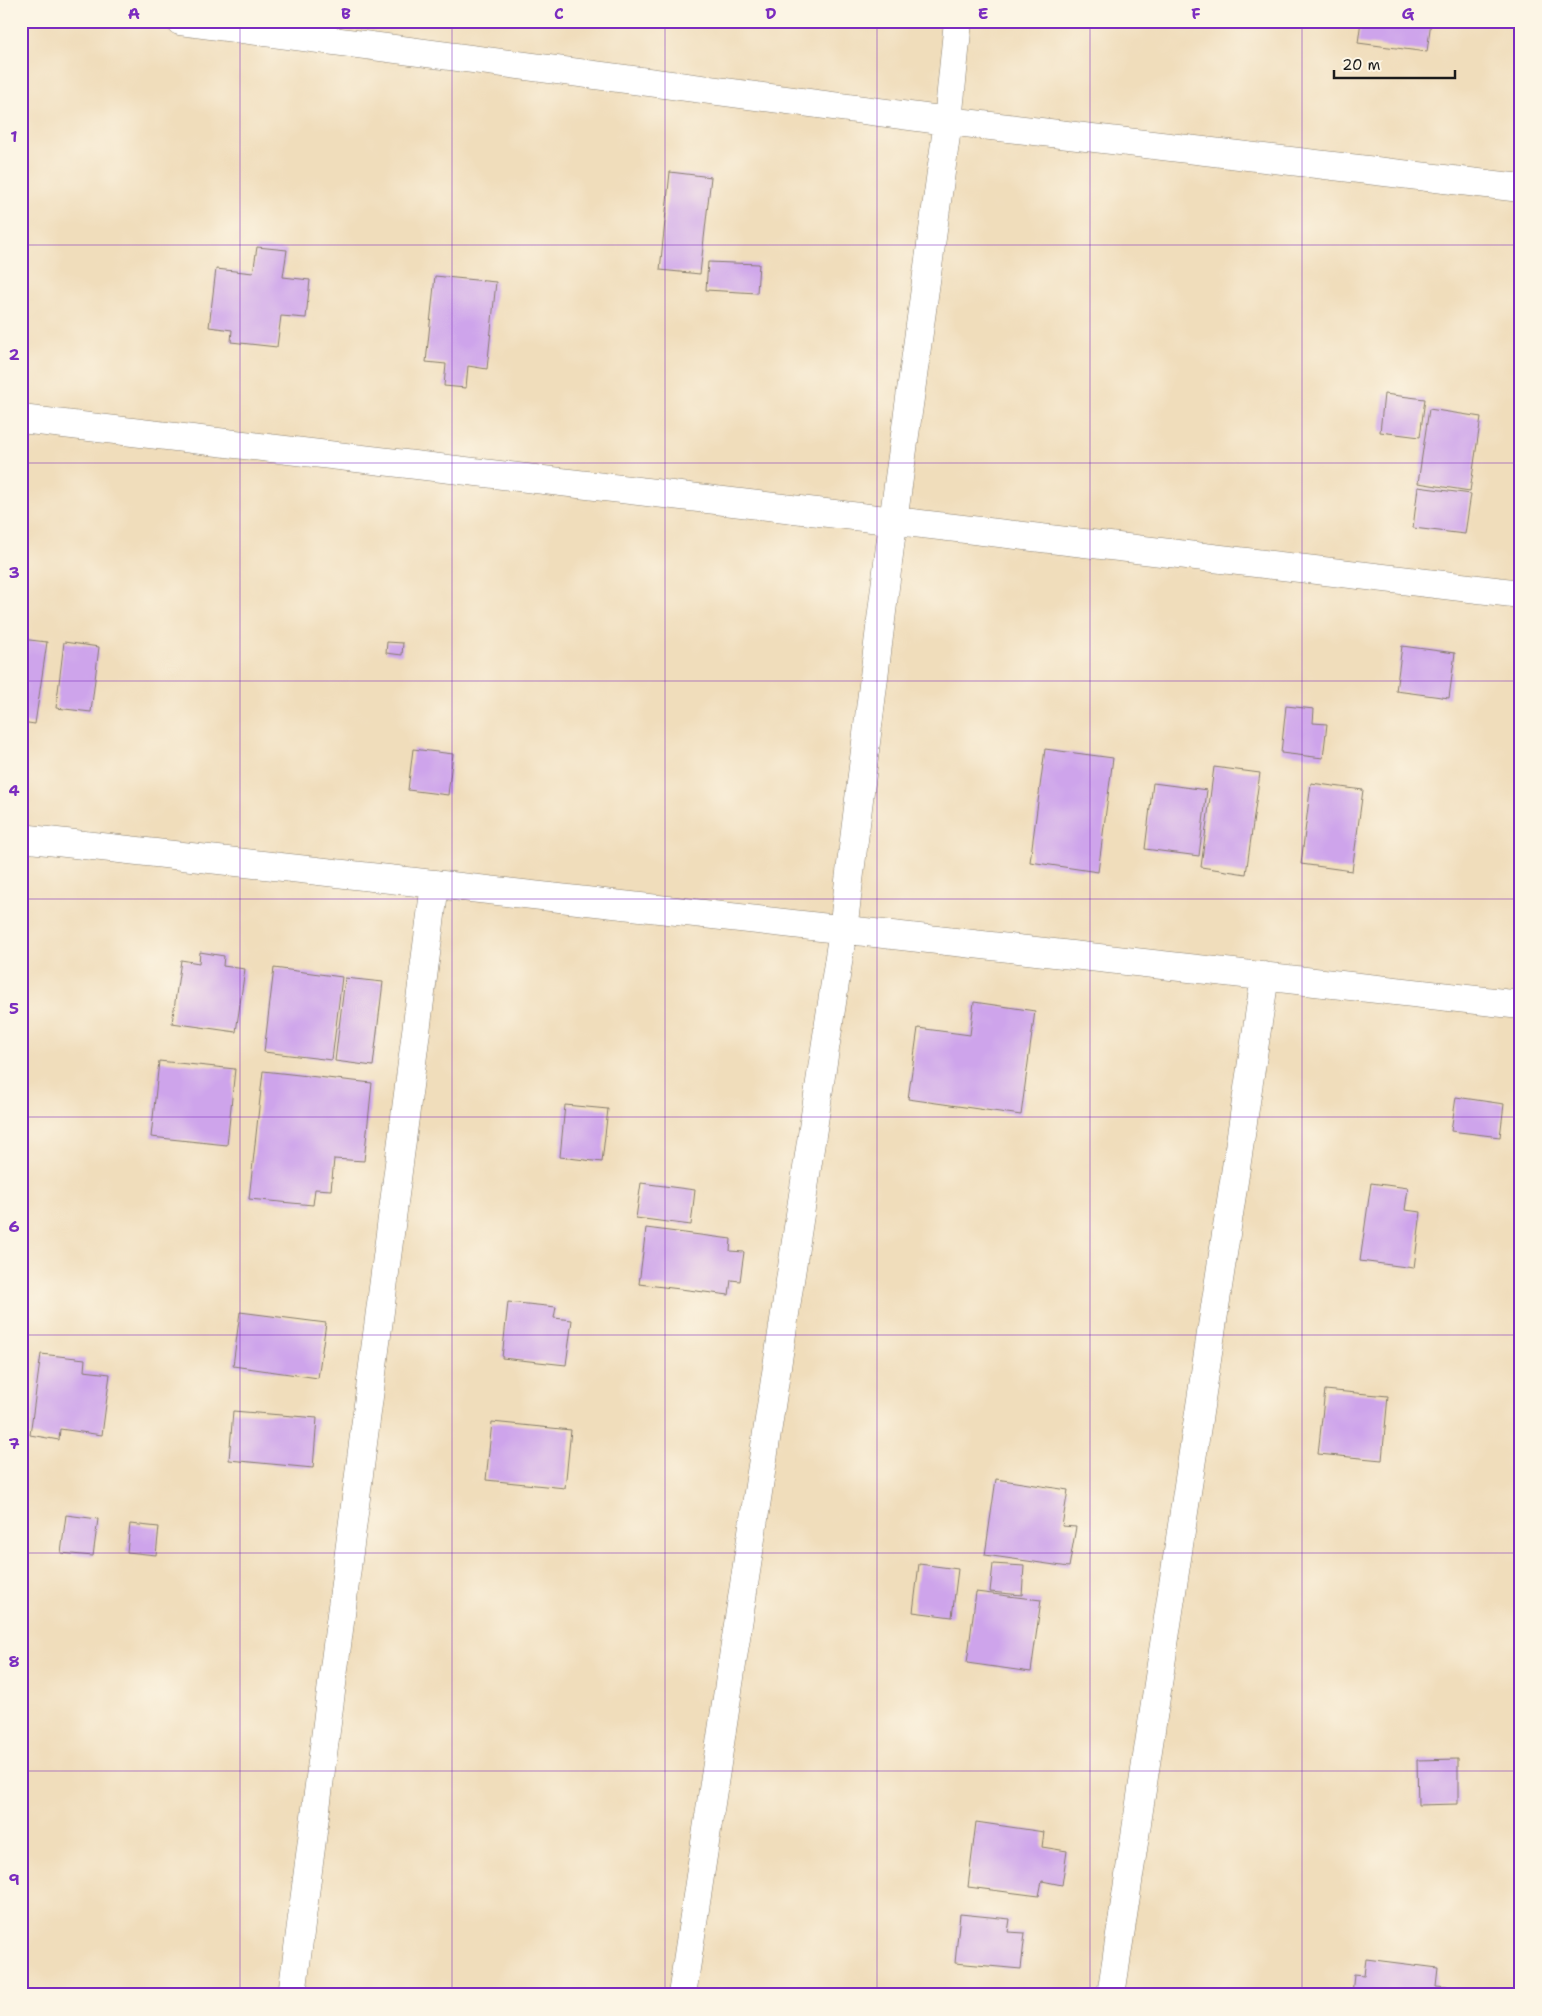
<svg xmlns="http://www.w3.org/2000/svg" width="1542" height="2016" viewBox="0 0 1542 2016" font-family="'Shantell Sans',sans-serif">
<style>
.building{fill:#cea4eb}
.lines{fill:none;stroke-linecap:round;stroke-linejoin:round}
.minor-casing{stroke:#867c6c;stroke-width:29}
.minor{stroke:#fff;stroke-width:28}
.grid{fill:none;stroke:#7b2cbf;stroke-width:1;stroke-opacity:0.55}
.neatline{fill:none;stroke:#7b2cbf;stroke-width:2}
.grid-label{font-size:16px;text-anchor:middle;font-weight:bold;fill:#7b2cbf}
</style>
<rect width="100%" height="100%" fill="#fcf5e5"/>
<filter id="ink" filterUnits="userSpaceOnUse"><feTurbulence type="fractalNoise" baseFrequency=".02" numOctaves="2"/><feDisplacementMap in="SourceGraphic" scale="10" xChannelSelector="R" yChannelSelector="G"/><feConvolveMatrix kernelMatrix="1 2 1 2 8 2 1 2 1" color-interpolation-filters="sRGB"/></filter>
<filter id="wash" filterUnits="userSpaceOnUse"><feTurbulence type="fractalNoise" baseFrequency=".0096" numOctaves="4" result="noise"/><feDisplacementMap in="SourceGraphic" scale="20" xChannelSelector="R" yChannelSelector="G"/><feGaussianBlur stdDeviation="1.12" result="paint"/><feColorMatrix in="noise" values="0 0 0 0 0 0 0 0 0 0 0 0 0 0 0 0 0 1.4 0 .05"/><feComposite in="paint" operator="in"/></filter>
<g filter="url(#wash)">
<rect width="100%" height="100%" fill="#f0ddbb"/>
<g id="blocks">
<!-- building -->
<path class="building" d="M1361,21H1431L1427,52L1358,43Z
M670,172L711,177L700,274L660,270Z
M257,247L287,250L283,277L310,280L306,318L281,316L277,347L231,342L232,330L209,327L216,269L253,273Z
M708,262L759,264L757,293L706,290Z
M435,276L496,282L487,369L468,366L466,388L444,386L446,364L426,362Z
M1384,394L1425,399L1420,437L1380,432Z
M1429,409L1481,417L1470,491L1418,483Z
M1418,487L1471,494L1465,534L1413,528Z
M21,639L47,642L35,724L21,722Z
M64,642L99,647L91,712L56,708Z
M387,642L403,643L402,655L386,653Z
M1402,646L1455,653L1449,698L1396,691Z
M1286,706L1314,709L1313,723L1327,724L1323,758L1281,753Z
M413,749L453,754L448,795L408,790Z
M1045,749L1113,758L1098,872L1030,862Z
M1214,767L1260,773L1246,874L1201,867Z
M1153,783L1207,790L1199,856L1145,849Z
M1311,783L1363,790L1352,871L1301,864Z
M200,952L224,956L223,966L245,969L236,1032L172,1023L181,960L199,963Z
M274,968L342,977L332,1060L264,1052Z
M345,978L383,982L373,1066L335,1061Z
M974,1002L1035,1011L1021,1115L908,1099L918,1028L970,1035Z
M159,1061L235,1069L227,1145L151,1137Z
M263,1071L372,1083L364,1161L334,1159L331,1190L315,1189L313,1205L249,1199Z
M1456,1097L1504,1104L1500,1137L1451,1131Z
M565,1105L608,1109L602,1162L560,1157Z
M641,1183L695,1190L691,1225L636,1218Z
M1371,1183L1408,1188L1405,1210L1421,1212L1414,1268L1360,1261Z
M646,1228L731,1239L730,1251L744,1252L740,1281L731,1280L729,1295L639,1284Z
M508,1302L556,1307L554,1318L572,1320L566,1365L502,1358Z
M240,1312L326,1323L318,1378L233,1366Z
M41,1354L85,1359L84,1371L110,1374L102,1435L60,1429L59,1440L30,1435Z
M1325,1390L1388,1396L1382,1460L1318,1454Z
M233,1411L317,1418L313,1468L229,1460Z
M492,1422L571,1430L565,1488L486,1480Z
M996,1479L1068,1490L1062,1526L1076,1527L1069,1567L985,1555Z
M66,1515L98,1519L93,1556L61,1553Z
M130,1524L159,1527L156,1555L127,1552Z
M919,1564L958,1569L952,1617L913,1612Z
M993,1564L1024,1566L1022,1595L990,1592Z
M976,1592L1041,1600L1031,1672L967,1663Z
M1458,1759V1804L1418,1805L1417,1760Z
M976,1822L1044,1832L1042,1847L1067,1851L1062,1885L1042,1881L1039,1896L968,1887Z
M960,1914L1010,1919L1008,1932L1025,1933L1021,1969L955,1963Z
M1366,1959L1438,1968L1436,1986L1447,1987L1446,1995H1352L1354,1974L1364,1975Z"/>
</g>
</g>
<g filter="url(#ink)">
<use href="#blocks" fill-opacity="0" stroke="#867c6c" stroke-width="1"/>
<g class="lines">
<!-- minor casing -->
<g class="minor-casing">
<path id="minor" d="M180,21L948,121L1521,188
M21,419L1521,594
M21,838L1521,1005
M292,1995L435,884
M682,1995L843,930L893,522L948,121L958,21
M1111,1995L1265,976"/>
</g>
<!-- minor -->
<use href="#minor" class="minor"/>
</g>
</g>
<!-- grid -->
<path class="grid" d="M240,21V1995M452,21V1995M665,21V1995M877,21V1995M1090,21V1995M1302,21V1995M21,245H1521M21,463H1521M21,681H1521M21,899H1521M21,1117H1521M21,1335H1521M21,1553H1521M21,1771H1521"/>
<!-- margin -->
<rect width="1542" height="2016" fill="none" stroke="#fcf5e5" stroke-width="55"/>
<!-- scale -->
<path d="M1334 70v8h121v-8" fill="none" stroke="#1c1c1c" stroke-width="2.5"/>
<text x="1342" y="70" font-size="15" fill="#1c1c1c" stroke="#fcf5e5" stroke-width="4" paint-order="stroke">20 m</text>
<rect x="28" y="28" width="1486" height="1960" class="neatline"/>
<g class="grid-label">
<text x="134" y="19">A</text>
<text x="346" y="19">B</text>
<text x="559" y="19">C</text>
<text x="771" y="19">D</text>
<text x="983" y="19">E</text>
<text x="1196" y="19">F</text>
<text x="1408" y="19">G</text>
<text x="14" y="142">1</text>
<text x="14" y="360">2</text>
<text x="14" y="578">3</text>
<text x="14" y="796">4</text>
<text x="14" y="1014">5</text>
<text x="14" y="1232">6</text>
<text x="14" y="1449">7</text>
<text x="14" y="1667">8</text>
<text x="14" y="1885">9</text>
</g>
</svg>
